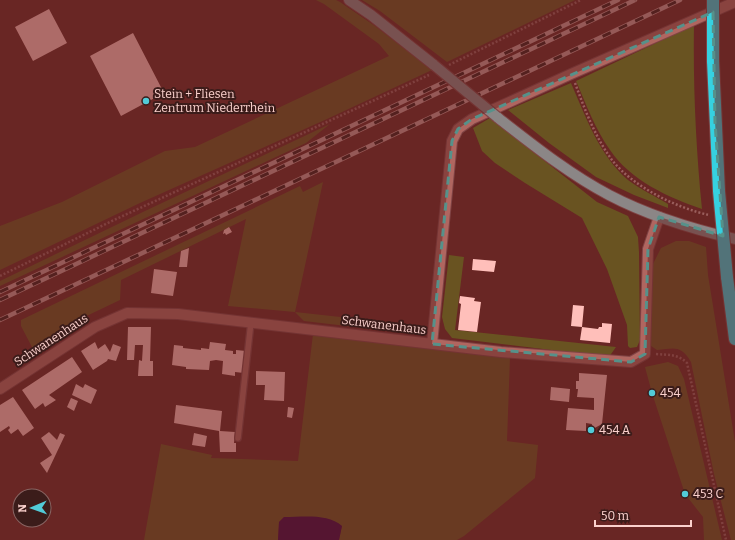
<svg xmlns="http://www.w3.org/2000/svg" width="735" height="540" viewBox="0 0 735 540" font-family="Bitter,serif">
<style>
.green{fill:#695321}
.water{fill:#3c0041}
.building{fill:#ffbfba}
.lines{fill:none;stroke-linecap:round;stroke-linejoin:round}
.lane-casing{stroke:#804445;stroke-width:8}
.street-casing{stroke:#804445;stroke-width:12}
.secondary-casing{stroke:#804445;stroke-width:12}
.highway-casing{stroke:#804445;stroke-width:14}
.path{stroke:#9a5f5d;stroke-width:2.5;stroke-dasharray:2 2;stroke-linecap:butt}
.lane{stroke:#b06660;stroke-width:5.5}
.street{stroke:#b06660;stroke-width:10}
.secondary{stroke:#8b8686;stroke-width:10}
.highway{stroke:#36d1e0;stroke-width:12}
.rail-casing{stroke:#ca9794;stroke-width:4.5}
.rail{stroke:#3b1c1a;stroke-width:3;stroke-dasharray:9;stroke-linecap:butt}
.secondary-bridge-casing{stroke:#804445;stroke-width:12;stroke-linecap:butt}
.highway-bridge-casing{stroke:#804445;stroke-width:14;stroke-linecap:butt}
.secondary-bridge{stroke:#8b8686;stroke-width:10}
.highway-bridge{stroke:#36d1e0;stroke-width:12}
.marked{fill:none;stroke:#56918a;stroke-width:3;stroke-dasharray:8 5;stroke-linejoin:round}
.poi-dot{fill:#52cbd8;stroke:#3b1c1a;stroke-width:1.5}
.labels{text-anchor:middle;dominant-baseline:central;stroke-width:4;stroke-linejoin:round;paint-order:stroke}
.poi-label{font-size:12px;fill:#fbd1cd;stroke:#3b1c1a;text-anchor:start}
.street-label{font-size:12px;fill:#fbd1cd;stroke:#3b1c1a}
</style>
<rect width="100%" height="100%" fill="#692624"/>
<!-- green -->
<path class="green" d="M316,0H336L340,2L375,26L432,70L327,119L140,203L0,270V226L62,202L165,151L195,147L389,56L379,44L324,4Z
M362,0H575L447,62L380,11Z
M694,25C693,87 696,148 702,209C669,198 630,180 610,150C595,129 586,104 576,81Z
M571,83C586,117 599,155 628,180C640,189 655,196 668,204V208L634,195L596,177L549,143L508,110Z
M490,118L597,202L628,216L638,237L639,252L640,340L637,347L630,348L628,346L627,325L607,269L582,218L525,183L495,163L482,151L473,128Z
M330,124L306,143L0,286V281L145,211Z
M323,182L295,312L422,326L415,334L304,321L295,312L228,306L246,219L121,280L120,300L76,321L33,349L21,326V320L300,186L303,192Z
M676,241H689L706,247L708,275L735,442V540H731L714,474L691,362C681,345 675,348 657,350L651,346L649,339L653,264L661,248Z
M449,255L464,257L455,330L616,347L609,357L452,338L445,329L442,317Z
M313,334L510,357L507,441L538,445L535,478L464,536L457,540H339L342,526L320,518L284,517L279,522L278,540H144L161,444L212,455L211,458L298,461Z
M668,362L678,366L684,379L722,540H704L703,517L685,494L652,393L645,367Z"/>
<!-- water -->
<path class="water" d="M284,517C302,517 328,513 342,526L339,540H278L279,522Z"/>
<!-- building -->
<path class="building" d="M49,9L67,43L33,61L15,27Z
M133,33L164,93L121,116L90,56Z
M229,227L232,232L226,235L225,233L223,234L224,230Z
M189,248L187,267H179L181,251Z
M473,259L496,261L494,272L472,270Z
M154,269L177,272L173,296L151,293Z
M460,296L475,298L474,301L481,302L477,332L458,330L461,304L459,303Z
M573,305L584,306L582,327L571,326Z
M602,323L612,324L610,343L580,340L582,327L598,329L599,327H602Z
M128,327H151L150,361H153V376H138L139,360L142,361L143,345H135L134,360H127Z
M95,342L98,349L105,344L110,352L113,344L121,347L116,361L108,359L107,361L93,370L81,351Z
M210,342L226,344L225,350L233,351V354H236V350L246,351L244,373L235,372V376L222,374L223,361L216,360L210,361L209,370L186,369V367L172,365L174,345L183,346V348L201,350V348L209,349Z
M72,357L82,372L49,395L56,400L45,407L43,403L35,409L22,390Z
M256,371L285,372L284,401L264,400L265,385H256Z
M579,373L607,375L602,424L591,430L592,424L586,423V431L566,430L568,408L594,410V398L577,397L578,389H576V381H579Z
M76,384L83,388L85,384L97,390L91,404L72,395Z
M551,387L570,389L569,402L550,400Z
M13,397L34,428L23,436L18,429L11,434L8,430L10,428L9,426L0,432V405Z
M71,398L78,401L74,411L67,407Z
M176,405L222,411L220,431L235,432L234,443H236V452H220L219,431L174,423Z
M288,407L294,408L292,418L287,417Z
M49,432L57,440L60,433L65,435L47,473L40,463L52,455L41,438Z
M194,433L207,436L205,447L192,445Z"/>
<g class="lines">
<!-- lane casing -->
<g class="lane-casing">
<path id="lane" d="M238,438L251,322"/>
</g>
<!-- street casing -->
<g class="street-casing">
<path id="street" d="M432,344L452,141L458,129L472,119L571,74L735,2
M0,389L95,327L127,313L178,314L501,352L631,362L645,354L648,249L659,217"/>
</g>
<!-- secondary casing -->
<g class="secondary-casing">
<path id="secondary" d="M349,0L371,15L434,65
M497,117C533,145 569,174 609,195C649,216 692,229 735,239"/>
</g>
<!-- highway casing -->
<g class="highway-casing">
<path id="highway" d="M713,61L719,191
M727,277L735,339"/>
</g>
<!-- path -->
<path class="path" d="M449,65L581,0
M575,83C585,110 595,137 612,160C633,187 677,208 709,215
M0,276L114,220L429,75
M656,354C669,355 678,354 687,363L726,540"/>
<!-- lane -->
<use href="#lane" class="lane"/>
<!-- street -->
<use href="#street" class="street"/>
<!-- secondary -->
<use href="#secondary" class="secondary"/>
<!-- highway -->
<use href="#highway" class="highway"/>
<!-- rail casing -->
<g class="rail-casing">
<path id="rail" d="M0,292L618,0
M0,300L635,0
M0,320L680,0"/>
</g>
<!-- rail -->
<use href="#rail" class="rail"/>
<!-- secondary-bridge casing -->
<g class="secondary-bridge-casing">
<path id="secondary-bridge" d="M434,65L497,117"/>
</g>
<!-- highway-bridge casing -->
<g class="highway-bridge-casing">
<path id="highway-bridge" d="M713,61V0
M719,191L727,277"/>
</g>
<!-- secondary-bridge -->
<use href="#secondary-bridge" class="secondary-bridge"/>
<!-- highway-bridge -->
<use href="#highway-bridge" class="highway-bridge"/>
</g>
<!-- marked area -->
<path d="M0 0H735V540H0ZM713,12L715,122L723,236L659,217L648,249L645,354L631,362L432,344L452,141L458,129L472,119Z" fill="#692624" fill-opacity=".55" fill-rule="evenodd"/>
<path class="marked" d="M713,12L715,122L723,236L659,217L648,249L645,354L631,362L432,344L452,141L458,129L472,119Z"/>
<!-- markers -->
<g class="poi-dot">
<circle cx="146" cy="101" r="4"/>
<circle cx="652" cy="393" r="4"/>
<circle cx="591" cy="430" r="4"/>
<circle cx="685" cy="494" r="4"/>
</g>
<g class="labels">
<!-- poi labels -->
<g class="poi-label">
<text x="154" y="94">Stein + Fliesen<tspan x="154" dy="14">Zentrum Niederrhein</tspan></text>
<text x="660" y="393">454</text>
<text x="599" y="430">454 A</text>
<text x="693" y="494">453 C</text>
</g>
<!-- street labels -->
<g class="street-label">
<text transform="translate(384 325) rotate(7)">Schwanenhaus</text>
<text transform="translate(51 340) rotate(-33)">Schwanenhaus</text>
</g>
</g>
<!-- north arrow -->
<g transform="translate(32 508) rotate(268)"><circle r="19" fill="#3b1c1a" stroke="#886462"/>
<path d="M0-3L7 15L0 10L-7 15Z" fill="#52cbd8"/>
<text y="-6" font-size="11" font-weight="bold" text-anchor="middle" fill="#fbd1cd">N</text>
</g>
<!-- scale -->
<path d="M595 520v6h96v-6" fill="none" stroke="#fbd1cd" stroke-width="2"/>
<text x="601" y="520" font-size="12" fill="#fbd1cd" stroke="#3b1c1a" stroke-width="3" paint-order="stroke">50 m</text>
</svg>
